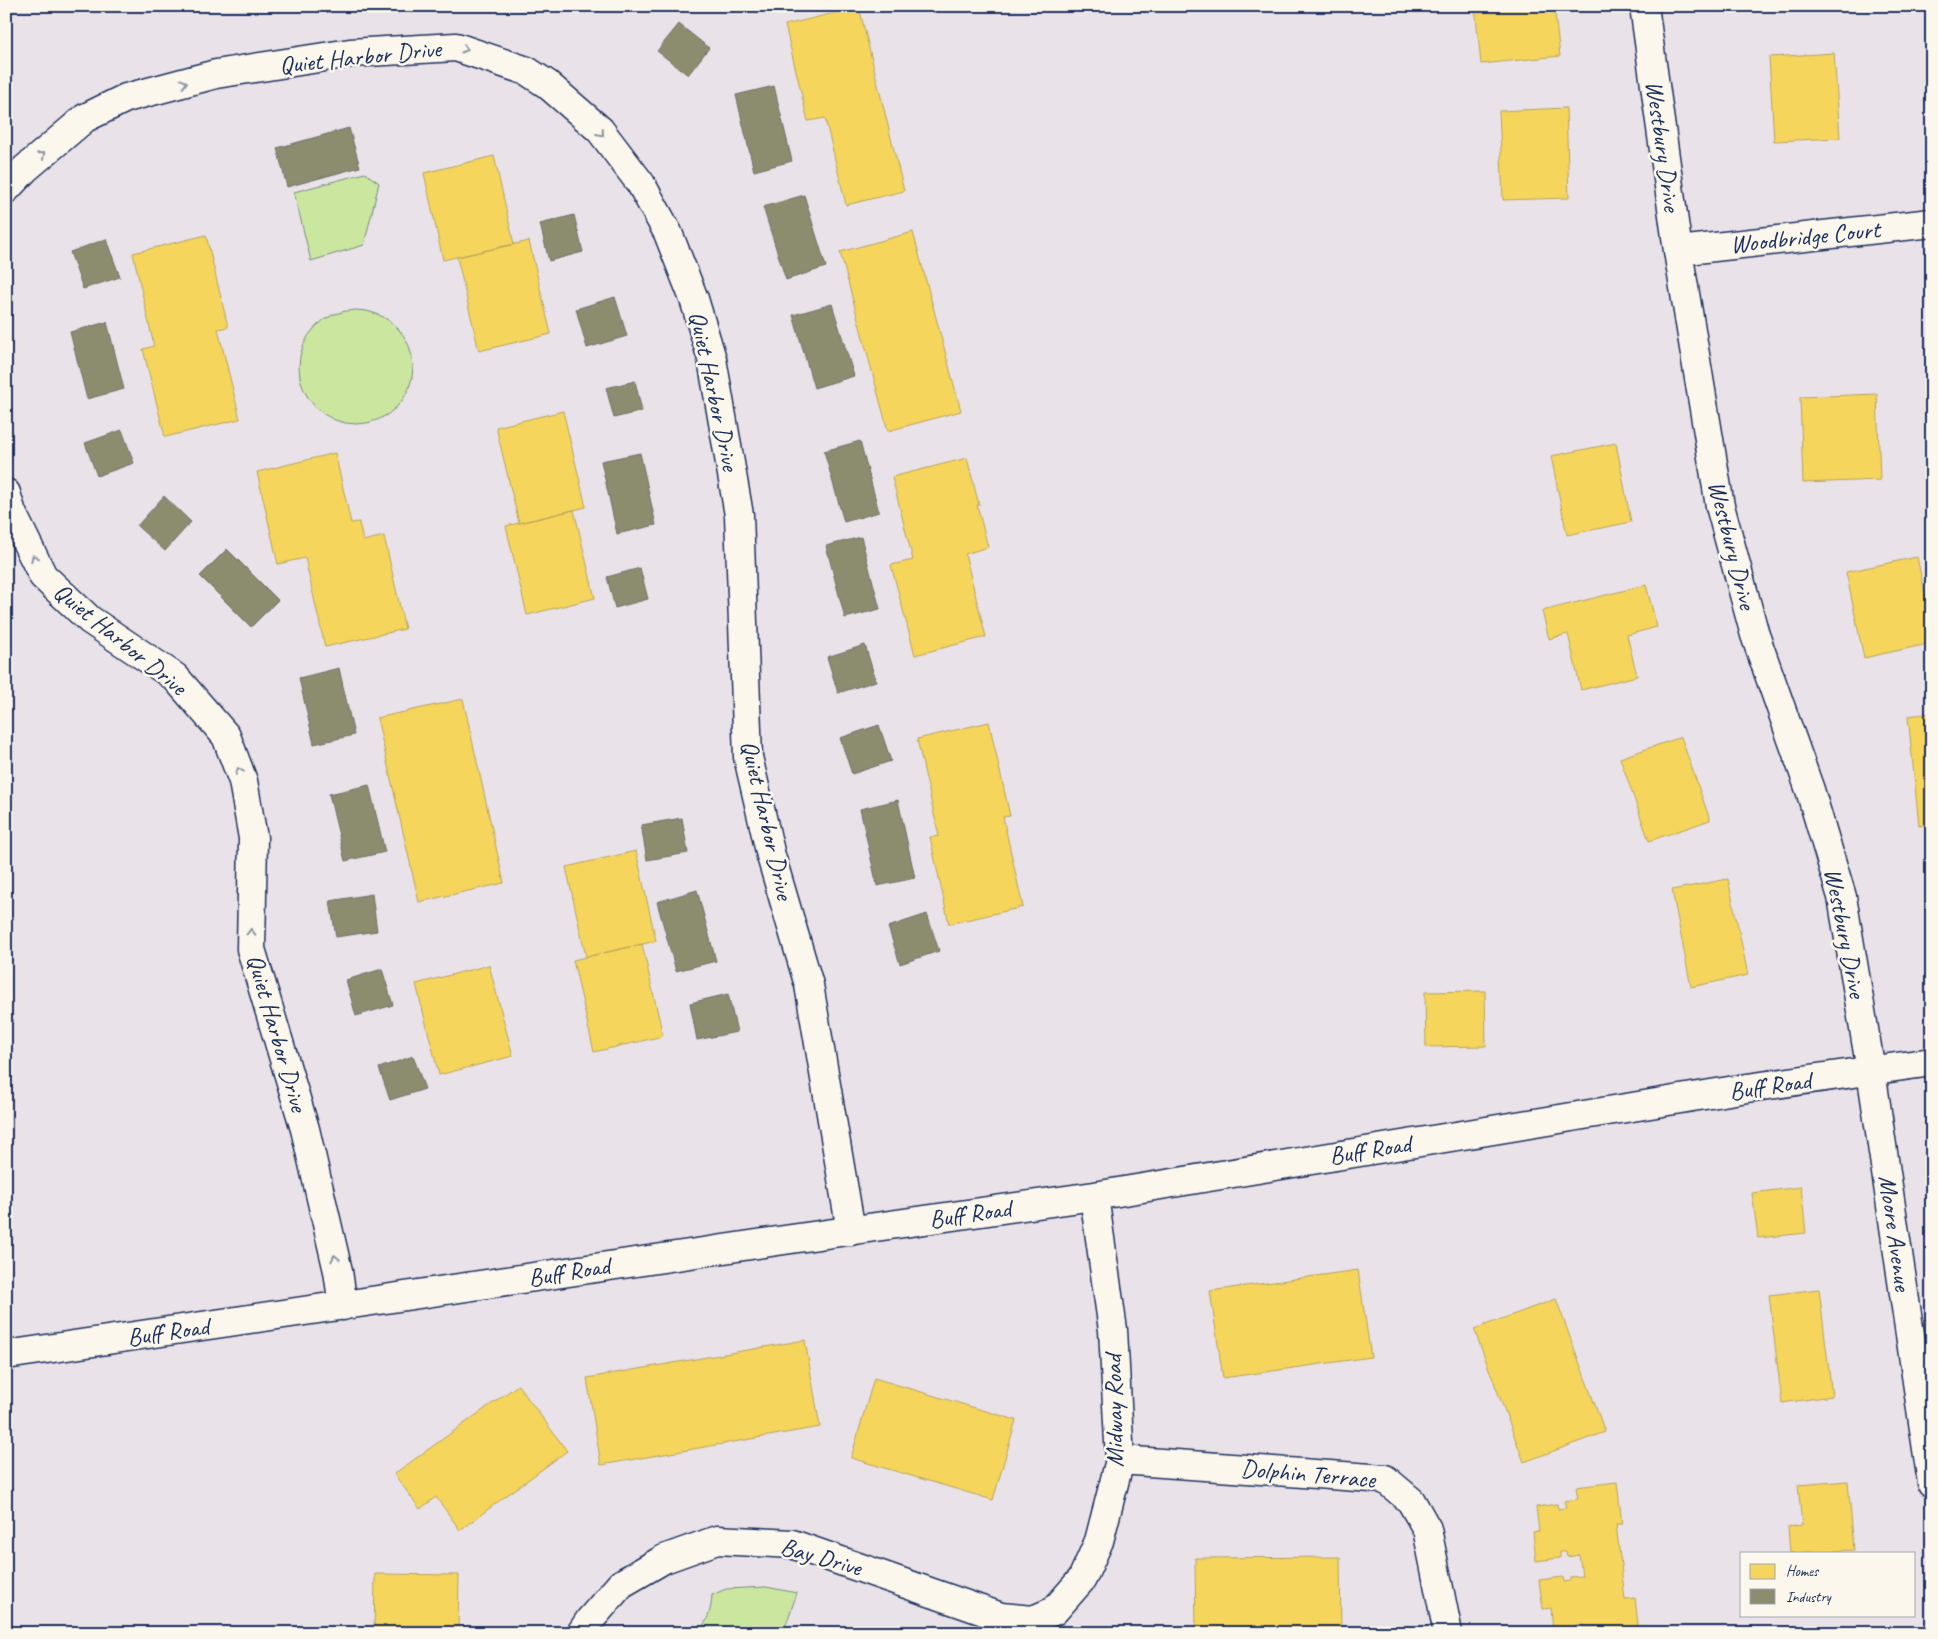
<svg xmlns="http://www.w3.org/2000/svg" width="1938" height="1639" viewBox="0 0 1938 1639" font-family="Caveat,sans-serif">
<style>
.green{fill:#cbe79f;stroke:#738b7e}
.homes{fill:#f6d55c;stroke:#b4a35d}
.industry{fill:#8c8c6e;stroke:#6a7069}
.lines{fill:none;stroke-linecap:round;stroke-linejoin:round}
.minor-casing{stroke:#1b2f5e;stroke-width:31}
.minor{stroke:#fbf7ec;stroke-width:28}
.oneway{stroke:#8b93a5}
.labels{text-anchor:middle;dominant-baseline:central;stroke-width:5;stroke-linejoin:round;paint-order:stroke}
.street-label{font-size:25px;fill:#1b2f5e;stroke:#fbf7ec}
</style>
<rect width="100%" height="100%" fill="#eae2e9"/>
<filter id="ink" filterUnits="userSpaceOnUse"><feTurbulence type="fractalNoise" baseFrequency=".02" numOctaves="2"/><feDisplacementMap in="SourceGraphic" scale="10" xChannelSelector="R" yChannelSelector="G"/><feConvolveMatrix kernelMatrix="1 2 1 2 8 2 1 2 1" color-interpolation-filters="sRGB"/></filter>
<g filter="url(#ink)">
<!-- green -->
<path class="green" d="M365,173L379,183L364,245L311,261L294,192Z
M299 367a57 57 0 1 1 114 0a57 57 0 1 1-114 0Z
M766,1587L797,1593L783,1633H696C708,1624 711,1610 712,1595L726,1589Z"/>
<!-- homes -->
<path class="homes" d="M1475,6H1554L1560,56L1481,64Z
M859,7L904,191L846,205L825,118L808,121L785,25Z
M1834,53L1840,138L1774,141L1769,57Z
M1566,108L1569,198L1503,200L1499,111Z
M494,156L514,244L443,260L424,173Z
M913,232L961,411L888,431L840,252Z
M206,235L228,327L218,329L240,419L165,437L143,349L154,346L133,253Z
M529,241L551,334L479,351L457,257Z
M1877,394L1880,480L1803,483L1800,397Z
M563,411L586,507L519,523L496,427Z
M1616,443L1631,522L1567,535L1551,456Z
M335,453L351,523L359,522L363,541L384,536L405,629L325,647L305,558L278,564L257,472Z
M967,458L979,505H977L988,547L965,554L986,637L915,655L891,565L913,560L892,477Z
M574,510L595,598L527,615L506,526Z
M1917,557L1932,627V643L1864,658L1846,572Z
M1646,585L1657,627L1627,635L1637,676L1581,690L1568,634L1549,639L1542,611Z
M463,699L504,883L419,902L377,718Z
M1932,713V824L1919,826L1908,716Z
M989,722L1010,816L1003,817L1023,907L949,924L930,837L939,836L917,739Z
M1681,737L1710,820L1649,841L1620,758Z
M636,851L656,941L586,957L566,867Z
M1728,879L1748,975L1691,987L1672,890Z
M642,944L663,1036L594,1052L573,960Z
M489,965L513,1056L439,1075L416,984Z
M1485,991L1486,1046L1426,1047L1425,992Z
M1801,1187L1806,1233L1758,1238L1752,1193Z
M1358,1270L1371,1357L1223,1378L1210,1291Z
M1819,1289L1832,1396L1782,1403L1769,1295Z
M1556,1299L1605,1432L1524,1462L1474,1329Z
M805,1340L820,1427L601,1465L587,1378Z
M874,1378L1016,1420L993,1500L851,1458Z
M518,1385L567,1451L460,1530L436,1497L420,1509L394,1474Z
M1848,1481L1854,1550L1790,1553L1788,1527L1802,1525L1798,1485Z
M1617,1482L1622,1524H1616L1625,1599L1635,1598L1639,1633H1596L1595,1627L1584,1628L1583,1624L1575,1625L1576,1629L1553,1632L1551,1608L1543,1609L1539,1580L1563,1577L1564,1582L1570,1581V1577L1582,1576L1579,1555L1567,1557L1566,1552H1560V1558L1536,1561L1533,1532L1539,1531L1536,1507L1557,1504L1558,1509L1566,1508L1564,1501L1578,1499L1576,1487Z
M1340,1557L1341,1633H1196L1195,1558Z
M375,1574L459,1575L458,1633H374Z"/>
<!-- industry -->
<path class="industry" d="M679,24L709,48L688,75L657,51Z
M774,86L792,161L754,171L736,95Z
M349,128L360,167L287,187L277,148Z
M804,195L826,267L786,280L763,207Z
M574,215L583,252L549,261L540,224Z
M106,239L120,277L83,289L70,252Z
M615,297L627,336L587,348L576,309Z
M832,304L854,376L814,388L793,315Z
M107,322L124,389L87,399L70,332Z
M635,381L642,411L614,418L606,388Z
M122,430L134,463L97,476L85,443Z
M860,441L879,512L844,522L824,451Z
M640,453L656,525L617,534L601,461Z
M164,496L191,522L165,551L137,526Z
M861,537L880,609L845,618L826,546Z
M227,549L278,600L251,627L200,576Z
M640,568L648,599L615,608L607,577Z
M865,645L876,681L838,693L827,657Z
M339,668L354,735L314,744L299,678Z
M879,725L891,761L852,774L840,738Z
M369,785L385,852L345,861L329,794Z
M898,800L915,878L877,886L860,809Z
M682,818L688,853L647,860L641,825Z
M697,890L716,961L676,971L657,902Z
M372,894L377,931L336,937L330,901Z
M927,914L939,951L900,964L888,927Z
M382,969L393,1005L356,1016L346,980Z
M728,994L737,1032L697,1040L690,1003Z
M413,1056L425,1089L390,1100L379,1068Z"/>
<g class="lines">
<!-- minor casing -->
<g class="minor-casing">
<path id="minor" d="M1644,6L1678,251L1720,506L1755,635L1810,790L1842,897L1871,1071L1932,1483
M6,189L25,169L85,118L126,98L216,74L350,53L456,47L527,71L547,84L600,130L641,184L668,233L694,299L712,359L739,515L748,757L771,856L809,985L851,1231
M1678,251L1932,223
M6,493L12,513L43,576L90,620L175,677L226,736L243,781L253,838L251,949L305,1129L338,1271L343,1306
M6,1355L798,1238L1094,1196L1747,1088L1932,1062
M1120,1460L1385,1479L1411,1501L1427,1529L1448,1633
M581,1633L589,1621L621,1584L664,1559L717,1540L792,1544L1001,1617L1033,1620L1054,1611L1082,1579L1099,1541L1120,1460L1113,1330L1094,1196"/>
</g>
<!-- minor -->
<use href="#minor" class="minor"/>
</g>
<!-- one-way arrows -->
<defs><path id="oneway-chevron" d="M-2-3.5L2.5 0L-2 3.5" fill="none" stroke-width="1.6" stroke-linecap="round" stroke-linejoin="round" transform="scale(1.25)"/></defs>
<g class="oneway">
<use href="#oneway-chevron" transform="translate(465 49) rotate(16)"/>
<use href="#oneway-chevron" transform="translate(184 83) rotate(-15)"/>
<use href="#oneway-chevron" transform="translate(601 133) rotate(49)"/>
<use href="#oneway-chevron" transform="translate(42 155) rotate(-40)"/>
<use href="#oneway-chevron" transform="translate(34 558) rotate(-116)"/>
<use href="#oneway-chevron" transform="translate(239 771) rotate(-111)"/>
<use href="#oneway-chevron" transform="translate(251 932) rotate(-89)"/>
<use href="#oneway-chevron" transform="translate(335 1258) rotate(-103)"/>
</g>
</g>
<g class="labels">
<!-- street labels -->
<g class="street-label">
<text transform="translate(360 57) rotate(-6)">Quiet Harbor Drive</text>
<text transform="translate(1663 146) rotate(82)">Westbury Drive</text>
<text transform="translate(1805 237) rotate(-6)">Woodbridge Court</text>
<text transform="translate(714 391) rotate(78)">Quiet Harbor Drive</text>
<text transform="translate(1732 545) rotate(76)">Westbury Drive</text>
<text transform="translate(120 639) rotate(39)">Quiet Harbor Drive</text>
<text transform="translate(767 820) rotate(77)">Quiet Harbor Drive</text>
<text transform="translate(1845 933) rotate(79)">Westbury Drive</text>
<text transform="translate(277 1033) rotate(74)">Quiet Harbor Drive</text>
<text transform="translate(1770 1086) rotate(-8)">Buff Road</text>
<text transform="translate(1370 1150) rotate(-9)">Buff Road</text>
<text transform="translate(970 1214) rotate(-8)">Buff Road</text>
<text transform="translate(1895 1233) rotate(82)">Moore Avenue</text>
<text transform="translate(569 1272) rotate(-9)">Buff Road</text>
<text transform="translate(168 1332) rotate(-8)">Buff Road</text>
<text transform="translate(1114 1411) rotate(-91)">Midway Road</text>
<text transform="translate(1308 1474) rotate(5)">Dolphin Terrace</text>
<text transform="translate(821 1557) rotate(16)">Bay Drive</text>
</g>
</g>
<!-- margin -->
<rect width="1938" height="1639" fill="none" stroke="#fbf7ec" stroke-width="25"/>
<rect x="12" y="12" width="1913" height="1614" fill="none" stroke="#1b2f5e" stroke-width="2" filter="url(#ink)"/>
<!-- legend -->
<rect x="1740" y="1552" width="175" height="65" fill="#fbf7ec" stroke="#a1a7b3"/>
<rect x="1750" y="1564" width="25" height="15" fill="#f6d55c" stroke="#a1a7b3"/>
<text x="1786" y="1576" font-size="15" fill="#1b2f5e">Homes</text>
<rect x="1750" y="1589" width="25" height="15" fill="#8c8c6e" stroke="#a1a7b3"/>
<text x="1786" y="1602" font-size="15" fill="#1b2f5e">Industry</text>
</svg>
